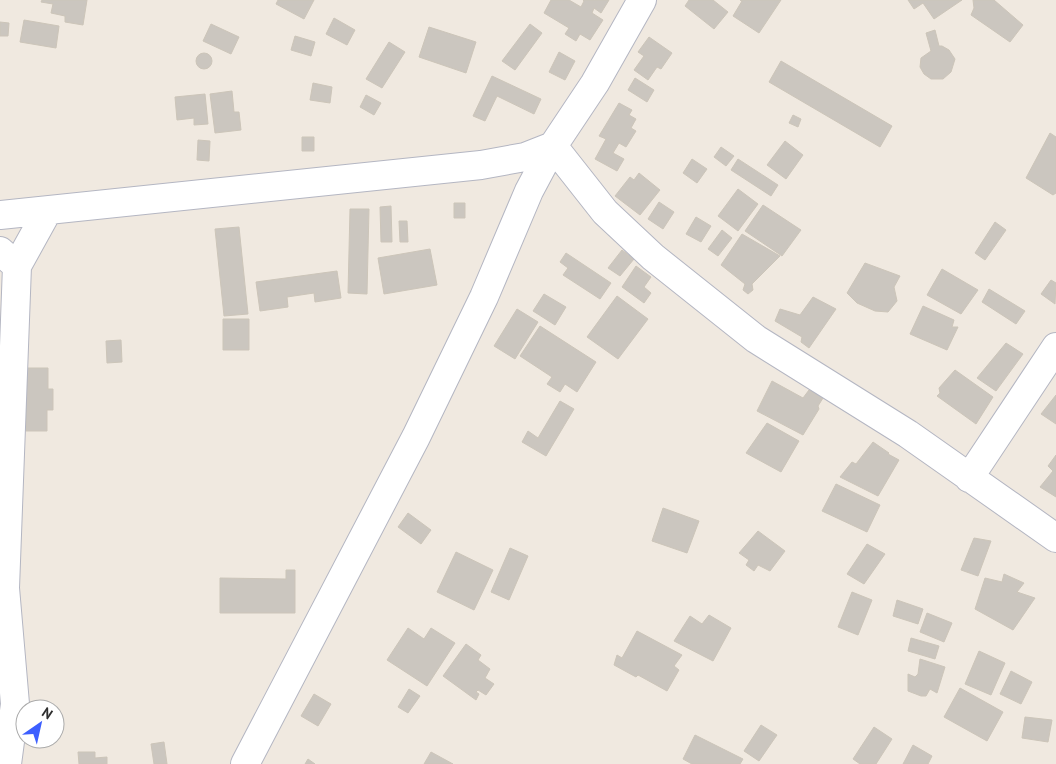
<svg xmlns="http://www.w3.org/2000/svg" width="1056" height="764" viewBox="0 0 1056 764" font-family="'PT Sans',sans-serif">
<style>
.building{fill:#cbc6bf;stroke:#ccc5b9}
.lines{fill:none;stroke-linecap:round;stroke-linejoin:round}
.minor-casing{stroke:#b4b6c2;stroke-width:30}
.minor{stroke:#fff;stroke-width:28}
</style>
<rect width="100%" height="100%" fill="#f0e9e0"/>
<!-- building -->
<path class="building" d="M42,0H87L83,25L65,22V16L51,13L53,4L41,2Z
M278,0H314L304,19L276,4Z
M551,0H569L581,7L584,1L583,0H609L601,13L594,8L592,13L603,20L590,40L580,34L576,41L565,34L569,28L544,13Z
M689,0H713L728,12L714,29L685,6Z
M740,0H781L759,33L733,16L742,1Z
M908,0H962L934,19L923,3L914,9Z
M973,0H994L1023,25L1010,42L971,15L974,8Z
M334,18L355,30L347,45L326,34Z
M24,20L59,26L56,48L20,42Z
M0,22L9,23L8,36H0Z
M211,24L239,37L231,54L203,41Z
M530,24L542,33L515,70L502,61Z
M429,27L476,42L466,73L419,57Z
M935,30L939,46H942L949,50L955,59L951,72L943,79H931L924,74L920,67L921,58L931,51L926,33Z
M295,36L315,42L311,56L291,50Z
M649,37L672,53L661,69L657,67L648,80L634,70L644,56L638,52Z
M389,42L405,52L382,88L366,79Z
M559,52L575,61L565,80L549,72Z
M196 61a8 8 0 1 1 16 0a8 8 0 1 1-16 0Z
M781,61L892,126L880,147L769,82Z
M492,76L541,99L534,114L497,96L485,121L473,116Z
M635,78L654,90L647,102L628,90Z
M313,83L332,87L330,103L310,100Z
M232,91L234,112H239L241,130L215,133L210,94Z
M205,94L208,124L194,125V118L177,120L175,97Z
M366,95L381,103L374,115L360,107Z
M619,103L632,110L629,115L636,119L631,128L636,131L626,147L619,143L613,153L624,159L617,171L595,159L606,139L599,136Z
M793,115L801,119L798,127L789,123Z
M1050,133L1056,137V193L1053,195L1026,178Z
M302,137H314V151H302Z
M198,140L210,141L209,161L197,160Z
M785,141L803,155L786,179L767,165Z
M721,147L734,156L726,166L714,157Z
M692,159L707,169L697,183L683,173Z
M738,159L778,185L771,196L731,170Z
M639,173L660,190L640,215L615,196L630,177L634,180Z
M738,189L758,204L738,231L718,216Z
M659,202L674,212L663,229L648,219Z
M454,203H465V218H454Z
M763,205L801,230L782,256L745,231Z
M391,206L392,242H381L380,207Z
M350,209H369L367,294L348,293Z
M696,217L711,226L701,242L686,234Z
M399,221H407L408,242H400Z
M995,222L1006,230L985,260L975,253Z
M239,227L248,314L224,316L215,229Z
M722,230L732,238L718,256L708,249Z
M742,234L780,256L752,284L753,290L748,294L743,290L745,284L721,265Z
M430,249L437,285L384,294L378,258Z
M622,250L634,259L620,276L608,268Z
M566,253L611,283L600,299L563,275L568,268L560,262Z
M865,263L900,276L894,287L897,301L888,312L875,311L857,303L847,293Z
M636,266L651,277L644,287L651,293L644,303L622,287Z
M942,269L978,290L961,314L927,295Z
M337,271L341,298L315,302L314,293L287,297L288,307L260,311L256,282Z
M1051,280L1056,283L1055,304L1041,294Z
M989,289L1025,311L1016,324L982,302Z
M544,294L566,307L555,325L533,311Z
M617,296L648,319L618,359L587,337Z
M813,297L836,309L809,348L801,342L802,337L775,321L780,309L800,315Z
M923,306L954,320L952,327H958L947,350L910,334Z
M517,309L538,322L515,359L494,346Z
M223,319H249V350H223Z
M540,326L596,362L577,392L565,384L560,392L547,384L552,377L520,356Z
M121,340L122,362L107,363L106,341Z
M1006,343L1023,354L996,391L977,378Z
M27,368H48V389H53V410H47V431H26V410H22V389H27Z
M955,370L993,397L976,424L937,396L940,393L939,388Z
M772,381L803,398L809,390L823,398L818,406L819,409L803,435L757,411Z
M1056,395V424L1041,414Z
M560,401L574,409L546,456L522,442L528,431L538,438Z
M767,423L799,441L781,472L746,453Z
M873,442L889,453L888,454L899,460L878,496L840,477L852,462L856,464Z
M1056,455V497L1040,487L1053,471L1048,466Z
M836,484L880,505L867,532L822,511Z
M663,508L699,521L687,553L652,541Z
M408,513L431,530L421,544L398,527Z
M758,531L785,551L770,571L758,565L754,571L746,565L749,560L739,553Z
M974,538L991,541L978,576L961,570Z
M867,544L885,554L864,584L847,574Z
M510,548L528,556L509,600L491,592Z
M456,552L493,570L474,610L437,592Z
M286,570H295V613H220V578L286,579Z
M1004,574L1024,583L1017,592L1035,598L1013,630L975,609L985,578L1002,582Z
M852,592L872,600L858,635L838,627Z
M897,600L923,609L918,624L893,616Z
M927,613L952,623L944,642L920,632Z
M709,615L731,628L713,661L674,641L690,616L702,624Z
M408,628L424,639L431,628L455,643L427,686L387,660Z
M637,631L682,655L674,666L679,670L667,691L638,675L636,677L614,665L617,655L622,658Z
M911,638L939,646L935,659L908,651Z
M466,644L481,655L478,660L490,669L485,678L494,684L486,695L478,690L476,692L479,694L476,700L443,676Z
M979,651L1005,663L991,695L965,684Z
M920,659L945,667L937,693L930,689L926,696H921L908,691V674L915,677L918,674Z
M1011,671L1032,682L1021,704L1000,694Z
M960,688L1003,712L987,741L944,717Z
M409,689L420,696L408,713L398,707Z
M314,694L331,704L318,726L301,716Z
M1025,717L1052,720L1048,742L1022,738Z
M761,725L777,735L759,761L744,751Z
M874,727L892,739L876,764H860L853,759Z
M695,735L743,759L740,764H692L683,759Z
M164,742L167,764H154L151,744Z
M913,745L932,756L928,764H903Z
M78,752H95V758L107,757V764H79Z
M431,752L453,764H424Z
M308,759L315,764H305Z"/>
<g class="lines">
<!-- minor casing -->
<g class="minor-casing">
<path id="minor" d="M553,146L605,212L653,257L756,339L908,434L1056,538
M0,215L481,165L525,157L553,146
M0,251L17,266L48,210
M969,478L1056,347
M7,764L15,704L5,588L17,266
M245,764L416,437L484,297L529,191L553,146L595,83L642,0"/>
</g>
<!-- minor -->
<use href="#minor" class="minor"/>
</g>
<!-- north arrow -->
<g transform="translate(40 724) rotate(34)"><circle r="24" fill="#ffffff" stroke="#ababab"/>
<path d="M0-4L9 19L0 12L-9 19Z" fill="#3d5fff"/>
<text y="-8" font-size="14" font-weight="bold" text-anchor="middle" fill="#2e2e2e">N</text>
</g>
</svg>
